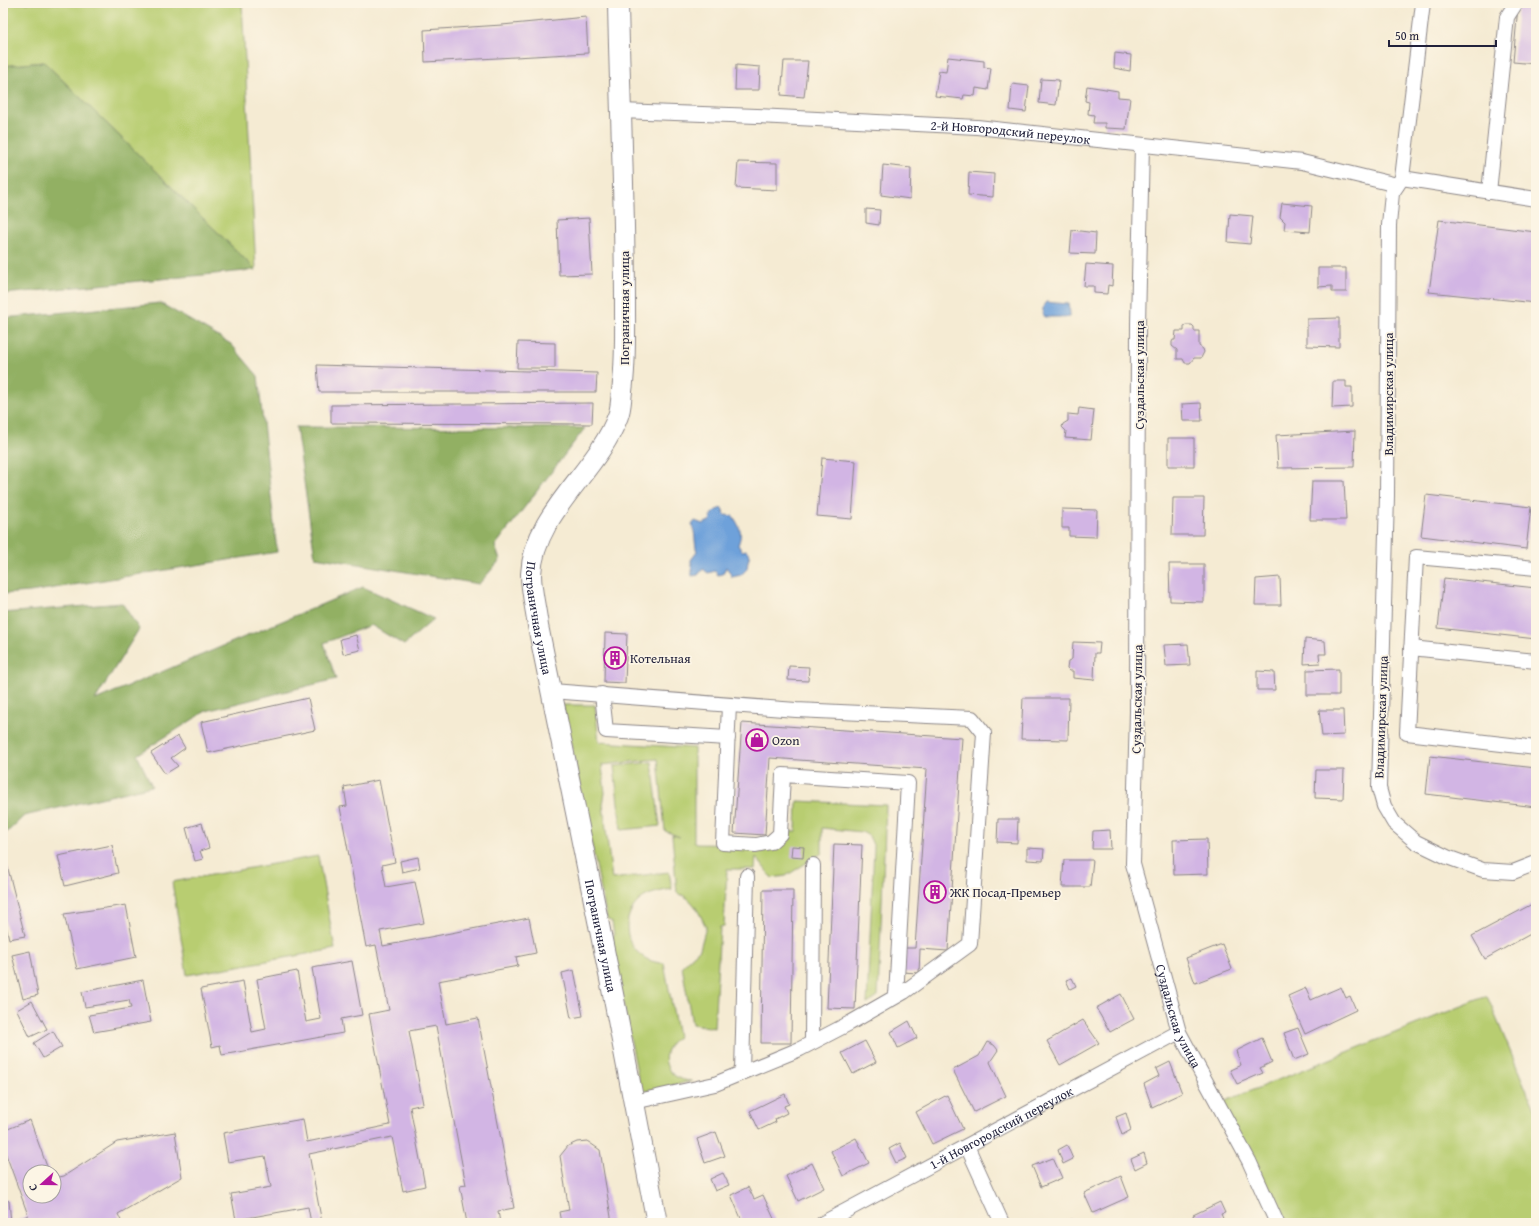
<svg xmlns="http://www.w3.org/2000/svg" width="1539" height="1226" viewBox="0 0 1539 1226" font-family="'Gentium Book Plus',serif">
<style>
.green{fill:#b8cd71;stroke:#6d7856}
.forest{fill:#92b063;stroke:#5a694f}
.water{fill:#6ea1da;stroke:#48628a}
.building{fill:#d2b5e4}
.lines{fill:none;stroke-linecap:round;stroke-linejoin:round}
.street-casing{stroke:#8c8687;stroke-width:16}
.secondary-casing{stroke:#8c8687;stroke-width:22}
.street{stroke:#fff;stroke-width:14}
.secondary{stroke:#fff;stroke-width:20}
.labels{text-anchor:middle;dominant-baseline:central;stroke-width:3.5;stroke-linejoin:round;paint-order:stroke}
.street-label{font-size:13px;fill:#22223b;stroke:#fcf5e5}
.poi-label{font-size:13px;fill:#22223b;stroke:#fcf5e5;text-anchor:start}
</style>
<rect width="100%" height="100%" fill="#fcf5e5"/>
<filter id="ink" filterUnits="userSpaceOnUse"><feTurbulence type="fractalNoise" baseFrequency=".025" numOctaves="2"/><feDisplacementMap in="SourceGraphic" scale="8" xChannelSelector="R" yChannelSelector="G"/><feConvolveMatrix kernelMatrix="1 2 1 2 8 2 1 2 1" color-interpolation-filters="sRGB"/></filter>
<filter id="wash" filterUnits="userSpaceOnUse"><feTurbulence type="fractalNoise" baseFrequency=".012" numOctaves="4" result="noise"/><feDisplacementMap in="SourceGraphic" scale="16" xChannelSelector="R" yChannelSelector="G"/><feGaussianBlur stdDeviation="0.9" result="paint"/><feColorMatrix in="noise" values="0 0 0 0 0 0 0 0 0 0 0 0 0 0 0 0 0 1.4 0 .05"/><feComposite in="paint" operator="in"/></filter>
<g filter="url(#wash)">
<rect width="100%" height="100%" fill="#f5ebd3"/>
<!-- green -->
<path class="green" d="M3,3H242L256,270L44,62L3,66Z
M563,705H595L599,742L694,748V842L696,844L756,845L786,831H796L797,801L886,805L878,997L867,1004L874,847L869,836L862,832L822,828V853L786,876L772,878L756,857L755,869H727L724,926L720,927L714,1028L692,1024L682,966L700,949L706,927C699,913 694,898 677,893L672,835L680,837L665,831L658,759L602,765L605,793L603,804L612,879L669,872L672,889C662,891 648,893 640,900C614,922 630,963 664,963L678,1037C656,1052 664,1080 692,1081L641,1092L611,941L614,935L612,922L607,919Z
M652,762L660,826L621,830L614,766Z
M318,856L335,949L187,975L172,882Z
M1487,996L1536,1113V1223H1276L1218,1104Z"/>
<!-- forest -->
<path class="forest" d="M44,62L256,270L3,294V66Z
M160,303L231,344L258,376L277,552L30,592L3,594V318Z
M296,427L585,428L495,546L500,560L479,584L315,557Z
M363,587L434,619L404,645L371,625L324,643L336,679L206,711L137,755L152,786L24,816L3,836V613L122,603L139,629L95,700Z"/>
<!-- water -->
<path class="water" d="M1046,302L1068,304L1070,312L1069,317H1045L1043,316C1043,310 1042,306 1046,302Z
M722,508L725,515L733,516C740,527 743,532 738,545L742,551L746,550L750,555L748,561L747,569L741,575L732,577L729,571L726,567L723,574L718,575L715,571L708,573L703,569L698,575L692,576L691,560L697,552C694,542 696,534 692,525L695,521L703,524L711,520L710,517L716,510Z"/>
<g id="blocks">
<!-- building -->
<path class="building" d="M1518,6L1536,7V64L1513,62Z
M586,17L588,53L425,62L424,30L502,25Z
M1115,53L1131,55L1130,71L1114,68Z
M948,57L984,61V67L991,68L988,90L976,88L975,96L964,95L963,99L935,96L939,71L946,72Z
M784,61H808L804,97L781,95Z
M736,65L760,67L759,90H735Z
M1041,79L1059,80L1056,105L1039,103Z
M1012,84L1029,86L1026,112L1010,110Z
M1087,86L1118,91V97L1130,98L1126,129L1105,128V123H1093L1094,115L1088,114L1089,102L1085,101Z
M738,162L777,163V190L736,188Z
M883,165L911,168L910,199L881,195Z
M969,172L994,174L993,197L968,195Z
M1282,203L1312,206L1310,232L1284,230L1285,222L1280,217Z
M866,209L880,210L879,225L866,223Z
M1230,214L1253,216L1250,244L1228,242Z
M589,218L592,274L559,275L557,220Z
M1439,220L1536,232V303L1429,292Z
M1072,230L1096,233L1095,254L1070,253Z
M1086,264L1113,266L1112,286L1108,285L1107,294L1094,293V286H1084Z
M1318,268H1346V292H1332V286L1318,287Z
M1339,318V347L1307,346V319Z
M1186,325H1192L1194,327V331H1199V346L1203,349L1204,352L1201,358H1194L1190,363H1185L1183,359H1177V350L1172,346V342L1173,340H1175L1176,331H1184V326Z
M518,342L555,343V368H517Z
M317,365L597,373L596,392H319Z
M1333,381H1346V387H1352V407L1332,408Z
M593,403L592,424L331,423V405Z
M1201,403L1202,421H1183L1182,404Z
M1079,408L1094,410L1091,440L1065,438L1066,431L1062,427L1063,424L1068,421V414L1078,415Z
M1355,431L1354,467L1278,468L1276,435Z
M1168,438H1194V466H1168Z
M822,458L856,461L852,519L817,516Z
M1312,481H1344L1346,520H1310Z
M1426,495L1531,507L1526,549L1421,536Z
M1173,498H1204L1203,535H1172Z
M1062,509L1097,510L1096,537L1069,536V528H1062Z
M1169,564H1204V602L1170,601Z
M1280,577L1281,605H1255L1256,579Z
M1444,578L1536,588V639L1438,628Z
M605,633L627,634L625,683L604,682Z
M356,635L360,650L343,654L340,639Z
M1305,639L1325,641L1326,654H1319L1320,663L1304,664Z
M1073,642L1100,643L1099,653H1095L1094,680L1073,678V671H1070L1067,668L1068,661L1072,659Z
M1188,644L1190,665L1166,666L1164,645Z
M789,666L809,667L808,681L788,680Z
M1339,669V695H1307V670Z
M1257,671L1274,672L1275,690H1257Z
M308,698L315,730L208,753L201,722Z
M1023,698H1069L1068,740L1021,739Z
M1319,710H1343L1344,735L1322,736Z
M742,723L962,738L948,951L920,949L919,973L901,972L902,948H915L927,769L770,758L765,835L734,833Z
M178,736L185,748L171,758L178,766L165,774L151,753Z
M1430,756L1536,768V807L1426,794Z
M1316,770H1344L1343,799L1315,798Z
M379,780L395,862L382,865L386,887L415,882L424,923L380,931L383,946L529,918L536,953L516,957L518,966L438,981L446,1024L478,1018L514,1208L498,1211L500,1223H467L460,1186L466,1185L436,1026L409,1031L423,1104L410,1107L425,1186L403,1191L392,1137L309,1154L322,1223H311L308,1207L236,1220L231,1194L271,1187L265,1156L228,1162L223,1133L303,1119L307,1142L390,1125L369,1014L389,1010L376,945L366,947L340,807L347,806L344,787Z
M998,819H1018L1017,843L997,842Z
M202,823L209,848L200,851L203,859L195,861L186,828Z
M1110,830L1111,849H1092L1093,831Z
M1207,839L1208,874L1174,875L1173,840Z
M834,844L862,845L855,1009L827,1008Z
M112,845L118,873L65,886L58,856Z
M792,846L804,847L803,858L791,857Z
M1027,848L1044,849L1043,861L1027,860Z
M3,849L25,936L9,939L3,913Z
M418,857L420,868L402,872L400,861Z
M1064,860H1093L1090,887H1062Z
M763,890H793L791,1043H761Z
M1536,902V931L1485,959L1472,936Z
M126,905L136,957L77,969L64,914Z
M1222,944L1232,969L1195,983L1186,958Z
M30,951L38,995L23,999L12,955Z
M352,961L362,1015L341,1019L343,1033L222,1055L220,1045L212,1047L201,989L243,981L252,1032L266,1029L257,979L297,971L306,1022L321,1019L312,968Z
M574,970L583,1016L571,1018L562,973Z
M1072,978L1076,986L1070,989L1066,980Z
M143,980L151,1022L94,1032L89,1015L131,1008L129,1000L85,1007L82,992Z
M1341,987L1346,998L1350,996L1356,1010L1305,1034L1288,996L1306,988L1311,1000Z
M1121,994L1134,1019L1110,1032L1096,1008Z
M32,1001L47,1029L30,1037L17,1010Z
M1083,1020L1099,1043L1060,1065L1047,1041Z
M909,1021L917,1038L898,1048L891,1032Z
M1298,1028L1309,1054L1294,1060L1284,1033Z
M53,1031L62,1047L43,1058L34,1043Z
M1262,1038L1272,1062L1260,1068L1263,1073L1237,1084L1230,1070L1241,1065L1236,1051Z
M865,1041L876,1062L853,1074L842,1053Z
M987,1042L994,1045L998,1050L990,1062L1006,1096L974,1112L953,1070L979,1056Z
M1170,1062L1182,1093L1152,1107L1144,1084L1159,1076L1156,1069Z
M785,1094L789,1104L784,1106L787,1113L775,1119L776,1122L759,1130L750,1111Z
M947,1095L963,1129L932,1144L916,1112Z
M1126,1113L1131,1130L1122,1135L1116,1117Z
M30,1120L49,1172H30V1196H54V1178L64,1176L117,1142L175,1132L182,1177L118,1214L122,1223H13L28,1215L3,1146V1131Z
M716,1132L725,1156L705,1163L697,1139Z
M856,1138L869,1163L843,1176L831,1151Z
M587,1141L600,1150L612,1223H561L559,1212L569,1210L560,1156L568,1146L577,1142Z
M900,1143L907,1158L896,1163L889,1149Z
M1067,1145L1073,1159L1063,1164L1058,1150Z
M1144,1153L1147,1163L1135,1169L1131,1159Z
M1053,1158L1062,1178L1041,1187L1032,1166Z
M812,1163L824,1188L798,1201L786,1176Z
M723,1173L729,1185L715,1191L710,1179Z
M1121,1176L1129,1197L1093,1213L1084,1193Z
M748,1187L754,1199L763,1195L776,1223H758L757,1221L752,1223H743L731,1195Z
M3,1198L9,1201L11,1223H3Z
M1220,1202L1225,1213L1221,1214L1225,1223H1188L1187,1220L1194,1218L1193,1215Z
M1072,1219L1073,1223H1063Z"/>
</g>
</g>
<g filter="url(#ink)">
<use href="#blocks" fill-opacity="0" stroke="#8c8687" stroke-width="1"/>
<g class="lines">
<!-- street casing -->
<g class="street-casing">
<g id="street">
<path d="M1423,3L1402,178L1392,193L1389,225L1387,496L1379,788L1384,806L1394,823L1416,842L1447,857L1483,870L1513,872L1536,863"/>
<path id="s1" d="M620,111L757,116L977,127L1302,162L1397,185"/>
<path id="s2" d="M1142,145L1138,324L1137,711L1133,864L1179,1032L1249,1161L1277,1223"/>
<path d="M1402,178L1536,199"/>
<path d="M1489,192L1507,17L1516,3"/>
<path d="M1536,568L1416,557L1407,733L1536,748"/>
<path d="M1411,648L1536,661"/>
<path d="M552,691L796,710L972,718L984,733L970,944L904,992L850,1023L800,1049L715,1084L634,1102"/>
<path d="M602,694L606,731L728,738"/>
<path d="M729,705L723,843L756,845L771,842L780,834L783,775L908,783L896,996"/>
<path d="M812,1042L813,865"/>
<path d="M742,1072L747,876"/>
<path d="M967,1146L1002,1223"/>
<path id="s3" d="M823,1223L1179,1032"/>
</g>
</g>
<!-- secondary casing -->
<g class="secondary-casing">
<g id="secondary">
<path id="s4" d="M618,3C620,104 625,205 625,306C625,334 626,363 622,391C621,399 621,409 618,416C597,473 534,512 531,574C531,591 536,609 538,626L613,994L657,1223"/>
</g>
</g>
<!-- street -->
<use href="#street" class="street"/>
<!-- secondary -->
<use href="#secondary" class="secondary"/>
</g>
</g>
<!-- icons -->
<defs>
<g id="building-ring" transform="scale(1.15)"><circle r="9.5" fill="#fcf5e5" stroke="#b5179e" stroke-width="1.5"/><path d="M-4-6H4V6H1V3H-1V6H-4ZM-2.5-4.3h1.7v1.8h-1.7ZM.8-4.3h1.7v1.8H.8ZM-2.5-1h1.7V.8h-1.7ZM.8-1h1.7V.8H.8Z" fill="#b5179e"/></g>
<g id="shop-ring" transform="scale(1.15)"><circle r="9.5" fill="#fcf5e5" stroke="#b5179e" stroke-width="1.5"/><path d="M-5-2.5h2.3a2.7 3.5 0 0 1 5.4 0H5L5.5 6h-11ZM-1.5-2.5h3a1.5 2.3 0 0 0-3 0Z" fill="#b5179e"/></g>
</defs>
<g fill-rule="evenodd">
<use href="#building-ring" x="615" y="658"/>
<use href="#shop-ring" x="757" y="740"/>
<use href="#building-ring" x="935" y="892"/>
</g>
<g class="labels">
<!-- street labels -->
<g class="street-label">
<text stroke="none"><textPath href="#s1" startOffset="391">2-й Новгородский переулок</textPath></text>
<text transform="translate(624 308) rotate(-90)">Пограничная улица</text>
<text transform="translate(1139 375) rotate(-90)">Суздальская улица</text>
<text transform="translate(1388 394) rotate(-90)">Владимирская улица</text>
<text stroke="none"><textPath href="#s4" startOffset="641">Пограничная улица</textPath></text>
<text transform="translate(1137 699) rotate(-89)">Суздальская улица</text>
<text transform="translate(1381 717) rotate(-88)">Владимирская улица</text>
<text stroke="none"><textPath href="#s4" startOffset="965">Пограничная улица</textPath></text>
<text stroke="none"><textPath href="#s2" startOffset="878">Суздальская улица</textPath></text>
<text stroke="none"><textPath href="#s3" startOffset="202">1-й Новгородский переулок</textPath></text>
</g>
<!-- poi labels -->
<g class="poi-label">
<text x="630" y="658">Котельная</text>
<text x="772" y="740">Ozon</text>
<text x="950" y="892">ЖК Посад-Премьер</text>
</g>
</g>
<!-- margin -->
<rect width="1539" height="1226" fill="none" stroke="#fcf5e5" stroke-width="16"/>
<!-- north arrow -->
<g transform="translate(42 1184) rotate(249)"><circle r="19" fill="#fcf5e5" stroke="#a5a1a1"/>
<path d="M0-3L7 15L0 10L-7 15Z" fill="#b5179e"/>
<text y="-6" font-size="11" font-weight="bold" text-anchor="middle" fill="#22223b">С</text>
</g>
<!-- scale -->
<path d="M1389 40v6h107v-6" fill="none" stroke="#22223b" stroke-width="2"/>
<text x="1395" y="40" font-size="12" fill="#22223b" stroke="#fcf5e5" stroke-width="3" paint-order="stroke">50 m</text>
</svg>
